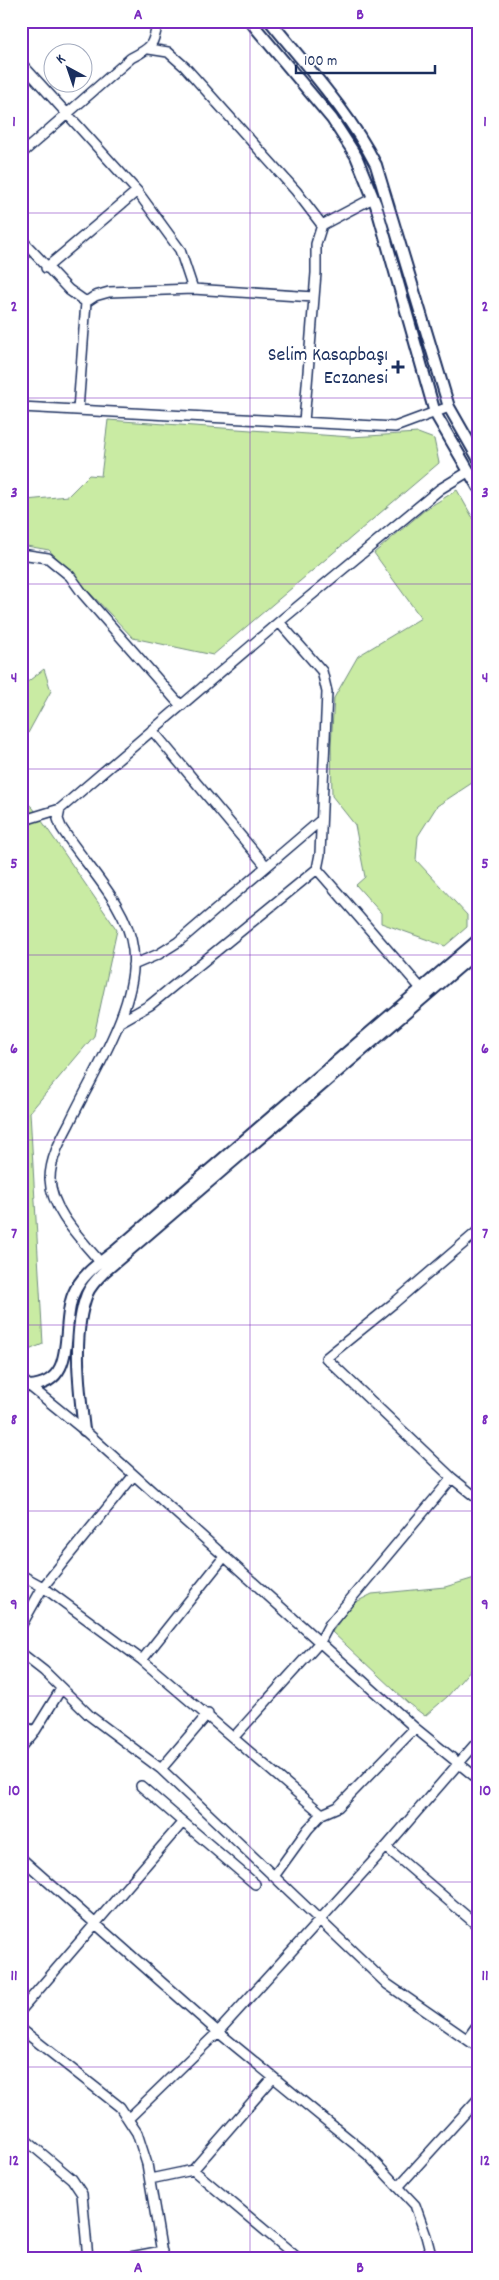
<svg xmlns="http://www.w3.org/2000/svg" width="499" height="2280" viewBox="0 0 499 2280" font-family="Dekko,sans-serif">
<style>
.green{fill:#c9eba3;stroke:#728d80}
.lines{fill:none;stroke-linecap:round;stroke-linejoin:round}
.minor-casing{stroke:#1b2f5e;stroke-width:12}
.tertiary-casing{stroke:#1b2f5e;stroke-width:14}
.minor{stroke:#fff;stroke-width:9}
.tertiary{stroke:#fff;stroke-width:10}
.grid{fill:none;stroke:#7b2cbf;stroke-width:1;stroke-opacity:0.55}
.poi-dot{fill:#1b2f5e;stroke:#fff;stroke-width:2}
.labels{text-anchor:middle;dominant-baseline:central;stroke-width:4.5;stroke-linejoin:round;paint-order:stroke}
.poi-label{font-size:20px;fill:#1b2f5e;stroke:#fff;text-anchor:end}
.neatline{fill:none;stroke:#7b2cbf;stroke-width:2}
.grid-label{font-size:16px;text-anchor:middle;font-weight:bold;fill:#7b2cbf}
</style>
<rect width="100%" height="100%" fill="#fff"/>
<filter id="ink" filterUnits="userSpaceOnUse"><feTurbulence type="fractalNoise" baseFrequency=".02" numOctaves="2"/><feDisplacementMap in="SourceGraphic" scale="10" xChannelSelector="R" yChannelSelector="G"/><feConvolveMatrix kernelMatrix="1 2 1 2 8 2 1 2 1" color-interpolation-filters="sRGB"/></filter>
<g filter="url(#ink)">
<!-- green -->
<path class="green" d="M108,420L351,437L418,433L434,439L439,463L213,655L133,638L49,550L21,545V472L27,478L26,500L68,496L89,475L101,476Z
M457,490L478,527V779L437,806L418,836L416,860L467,915V927L445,946L381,923V913L356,885L365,877L355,825L332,796L331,746L334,698L358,656L421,618L374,553L426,509Z
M44,669L51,691L21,746V687Z
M21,797L33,808L117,930L94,1036L30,1112L43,1344L24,1352L21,1348Z
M478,1577V1661L447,1697L425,1716L409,1704L332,1632L352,1604L372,1594L445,1587Z"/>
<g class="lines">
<!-- minor casing -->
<g class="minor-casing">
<path id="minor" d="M149,49L168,52L185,67L296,191L322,225
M21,63L137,191L180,250L193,289
M21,154L131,58C153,47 153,45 158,21
M21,239L69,290L86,302
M46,268L137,191
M21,407L395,427L449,407
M78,410L86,302L95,296L109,292L193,289L314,297
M304,422L316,273V244L322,225L373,198
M21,554L48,558L70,576L83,594L181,706
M152,730L266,866
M60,809L58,819L61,827C84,864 128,905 133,950C139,1005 93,1073 70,1122C61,1139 50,1159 50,1179C51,1210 81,1239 100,1262
M21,821L60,809L279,622L440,489L468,472
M317,869L425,993
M133,965L159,954L178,942L321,820
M120,1022L150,1005L317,869L320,854L327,692L322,671L279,622
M478,1231L394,1303L326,1358L452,1478L478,1499
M21,1379L84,1430L415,1728L478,1779
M21,1575L43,1587L142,1660L322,1814
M21,1626L43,1587L134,1475
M21,1653L44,1671L90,1716L161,1769L387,1984L478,2047
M142,1660L224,1557
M21,1726L35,1731
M234,1737L320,1642L329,1625L452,1478
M21,1748L35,1731L61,1689
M161,1769L208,1714
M141,1786L255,1884
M386,1847L478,1926
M21,1858L218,2032L367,2154L415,2205L426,2236L432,2259
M275,1875L308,1829L322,1814L338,1807L415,1728
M21,2010L182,1823
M21,2029L120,2107L137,2133L147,2164L163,2259
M468,2038L478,2024
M128,2119L218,2032L386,1847L478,1741
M21,2136L72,2179L82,2194L88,2259
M193,2170L299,2259
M150,2179L193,2170L273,2078
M398,2187L478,2099
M120,2259L162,2251"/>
</g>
<!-- tertiary casing -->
<g class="tertiary-casing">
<path id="tertiary" d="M250,21L332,119L356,156L376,205L435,413L478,487
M270,21C307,67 349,112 376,165L449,407L478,458
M29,1386C79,1383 60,1327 73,1295C81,1275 98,1264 115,1251L478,940
M84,1430C79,1388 72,1333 87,1294C90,1286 98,1278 104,1272L478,951"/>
</g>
<!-- minor -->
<use href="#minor" class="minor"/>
<!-- tertiary -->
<use href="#tertiary" class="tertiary"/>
</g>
</g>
<!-- grid -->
<path class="grid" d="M250,21V2259M21,213H478M21,398H478M21,584H478M21,769H478M21,955H478M21,1140H478M21,1325H478M21,1511H478M21,1696H478M21,1882H478M21,2067H478"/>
<!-- markers -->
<path class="poi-dot" d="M395.5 359.5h5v5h5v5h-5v5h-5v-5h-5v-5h5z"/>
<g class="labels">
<!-- poi labels -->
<g class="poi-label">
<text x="388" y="356">Selim Kasapbaşı<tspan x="388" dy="23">Eczanesi</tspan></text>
</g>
</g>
<!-- margin -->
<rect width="499" height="2280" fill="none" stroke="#fff" stroke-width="55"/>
<!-- north arrow -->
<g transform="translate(68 68) rotate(320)"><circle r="24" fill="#ffffff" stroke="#a4acbf"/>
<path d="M0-4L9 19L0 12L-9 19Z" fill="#1b2f5e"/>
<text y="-8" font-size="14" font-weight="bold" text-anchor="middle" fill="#1b2f5e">K</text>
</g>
<!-- scale -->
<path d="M296 65v8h139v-8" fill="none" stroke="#1b2f5e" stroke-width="2.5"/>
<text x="304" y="65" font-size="15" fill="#1b2f5e" stroke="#ffffff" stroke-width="4" paint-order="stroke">100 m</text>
<rect x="28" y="28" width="444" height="2224" class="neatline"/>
<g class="grid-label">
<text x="138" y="19">A</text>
<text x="360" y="19">B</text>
<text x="14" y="126">1</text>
<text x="485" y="126">1</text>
<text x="14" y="311">2</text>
<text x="485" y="311">2</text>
<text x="14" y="497">3</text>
<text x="485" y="497">3</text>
<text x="14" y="682">4</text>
<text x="485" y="682">4</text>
<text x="14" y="868">5</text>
<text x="485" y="868">5</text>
<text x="14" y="1053">6</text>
<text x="485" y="1053">6</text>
<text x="14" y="1238">7</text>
<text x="485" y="1238">7</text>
<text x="14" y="1424">8</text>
<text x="485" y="1424">8</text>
<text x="14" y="1609">9</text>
<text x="485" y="1609">9</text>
<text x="14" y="1795">10</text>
<text x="485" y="1795">10</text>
<text x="14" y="1980">11</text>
<text x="485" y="1980">11</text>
<text x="14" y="2165">12</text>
<text x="485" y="2165">12</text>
<text x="138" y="2272">A</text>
<text x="360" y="2272">B</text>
</g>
</svg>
